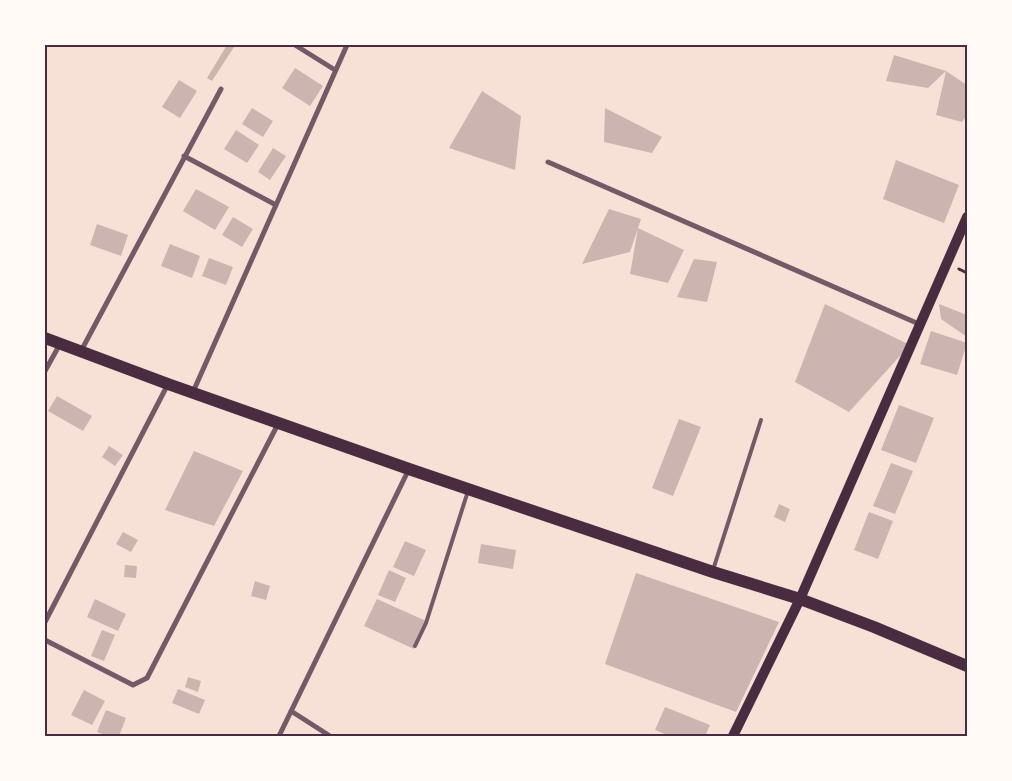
<svg xmlns="http://www.w3.org/2000/svg" width="1012" height="781" viewBox="0 0 1012 781" font-family="'Roboto Serif',serif">
<style>
.building{fill:#ccb4b1}
.lines{fill:none;stroke-linecap:round;stroke-linejoin:round}
.path{stroke:#4a2c40;stroke-width:3}
.service{stroke:#755966;stroke-width:4}
.minor{stroke:#755966;stroke-width:5}
.secondary{stroke:#4a2c40;stroke-width:10}
.primary{stroke:#4a2c40;stroke-width:12}
.neatline{fill:none;stroke:#4a2c40;stroke-width:2}
</style>
<rect width="100%" height="100%" fill="#f7e1d7"/>
<!-- building -->
<path class="building" d="M227,45L234,47L212,81L207,78Z
M894,55L946,71L928,88L886,81Z
M295,68L323,86L310,106L282,88Z
M946,71L967,85V115L962,122L936,115Z
M179,80L197,91L180,118L162,107Z
M482,91L521,116L515,170L449,148Z
M252,108L273,121L263,137L242,124Z
M605,108L662,137L652,153L604,142Z
M236,130L259,145L247,163L224,149Z
M273,148L286,156L270,180L258,172Z
M896,160L959,185L944,223L883,199Z
M196,189L229,207L215,230L183,211Z
M609,209L641,219L630,252L582,264Z
M233,217L253,229L242,247L222,235Z
M97,224L128,235L121,256L90,245Z
M638,228L684,250L668,283L630,274Z
M170,244L200,256L192,278L161,266Z
M209,258L233,267L226,285L202,276Z
M694,259L717,262L707,302L677,297Z
M825,304L910,345L849,412L795,382Z
M939,304L967,315V337L941,319Z
M931,331L967,343L957,375L920,364Z
M57,396L92,416L83,431L48,411Z
M899,405L934,418L916,463L881,450Z
M679,419L701,427L673,496L652,488Z
M109,446L123,455L115,466L102,457Z
M194,451L243,471L214,526L165,510Z
M891,463L913,471L895,514L873,506Z
M779,504L790,509L785,522L774,517Z
M869,512L893,521L878,559L854,550Z
M123,532L138,540L131,552L116,544Z
M405,541L426,550L414,576L393,567Z
M481,544L516,550L513,569L478,563Z
M125,565L137,566L136,578L124,577Z
M389,570L406,578L395,602L378,595Z
M636,573L779,622L736,712L605,664Z
M255,581L270,586L266,600L251,596Z
M95,599L126,614L118,631L87,617Z
M377,599L426,621L414,649L364,626Z
M102,630L115,635L104,661L91,656Z
M188,677L201,681L198,692L185,687Z
M178,689L205,700L199,714L172,703Z
M84,690L105,701L92,725L71,715Z
M665,707L710,725L705,736H670L655,730Z
M106,710L126,718L119,736H108L97,732Z"/>
<g class="lines">
<!-- path -->
<path class="path" d="M959,269L967,273"/>
<!-- service -->
<path class="service" d="M713,570L761,420
M415,646L426,623L468,491"/>
<!-- minor -->
<path class="minor" d="M295,45L335,70
M184,156L276,205
M548,162L919,324
M81,351L221,89
M45,371L60,344
M193,392L347,45
M45,622L168,384
M45,640L133,685L147,678L278,424
M291,711L330,736
M279,736L409,469"/>
<!-- secondary -->
<path class="secondary" d="M733,736L800,599L967,217"/>
<!-- primary -->
<path class="primary" d="M45,338L168,384L409,469L713,572L800,599L874,627L967,666"/>
</g>
<!-- border -->
<rect width="1012" height="781" fill="none" stroke="#fffaf5" stroke-width="92"/>
<rect x="46" y="46" width="920" height="689" class="neatline"/>
</svg>
